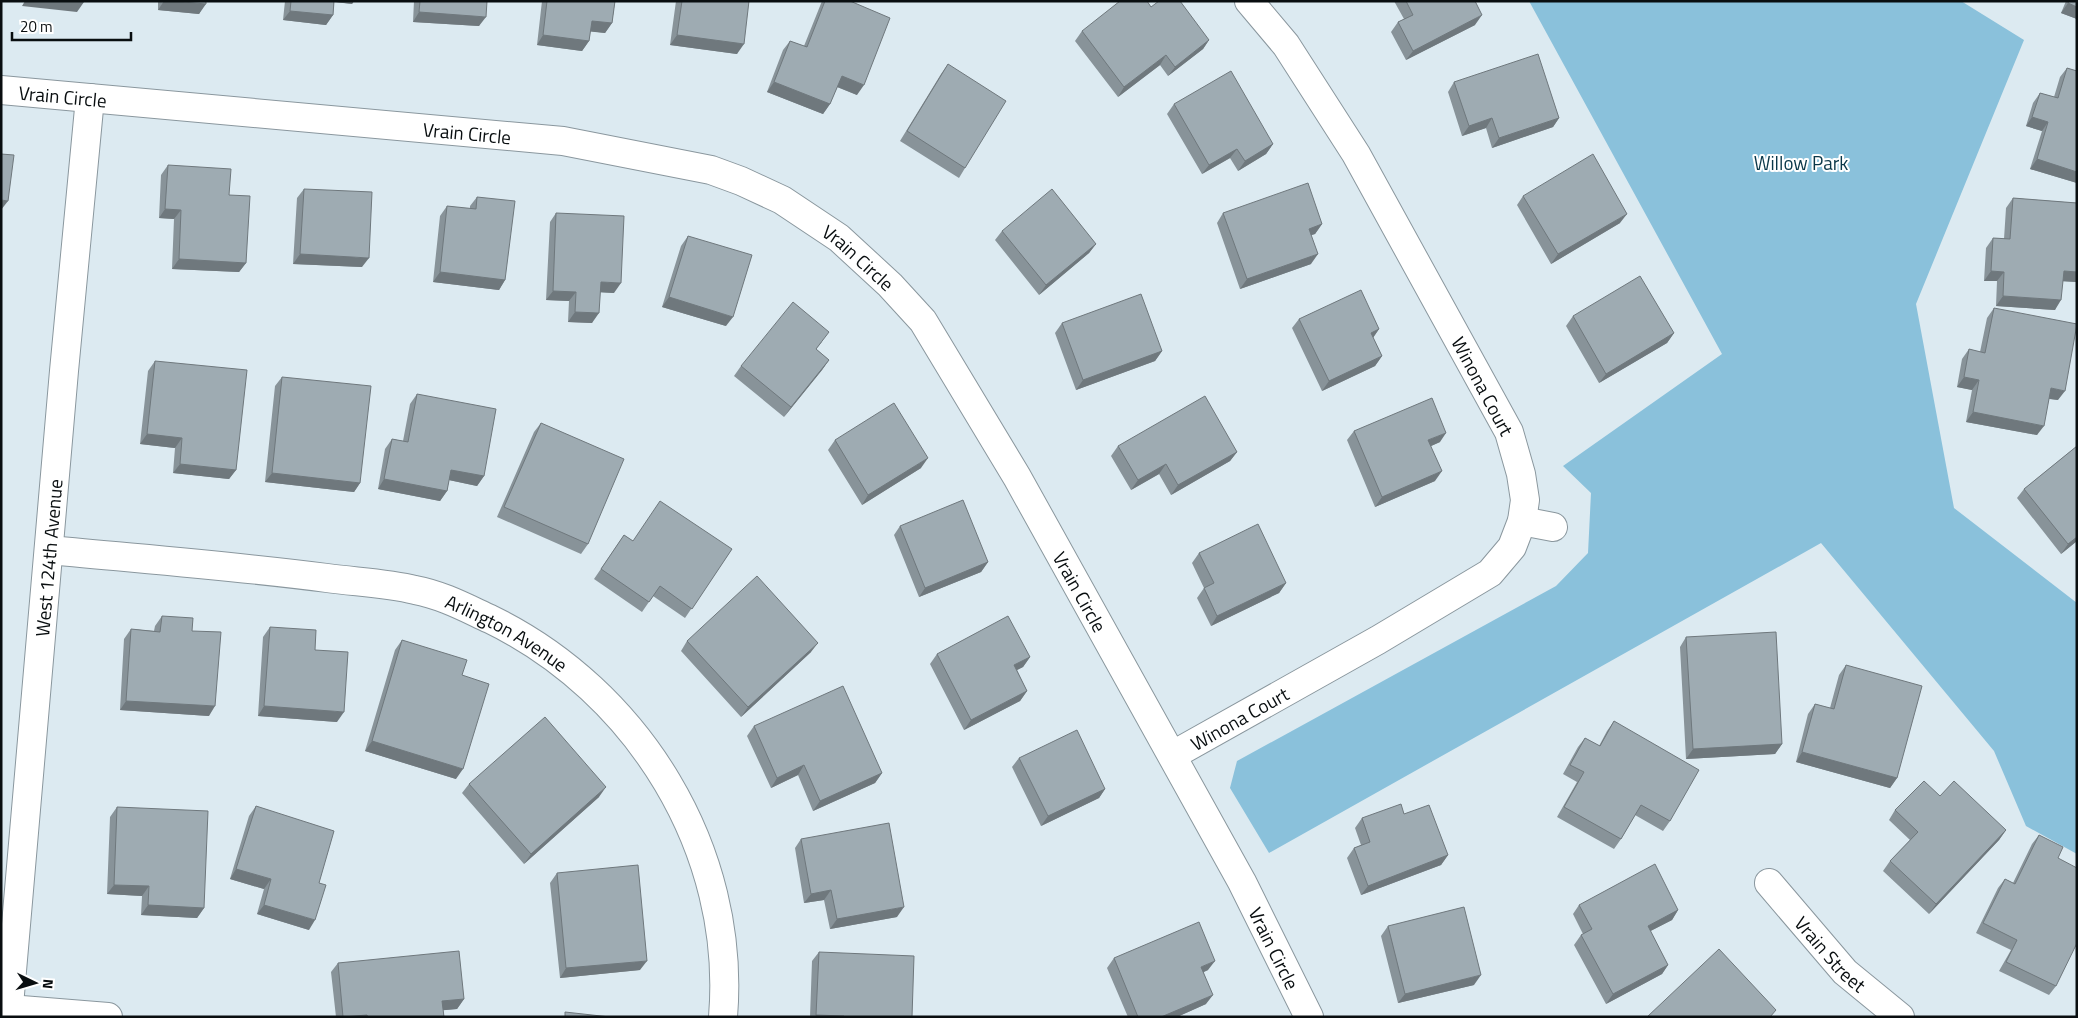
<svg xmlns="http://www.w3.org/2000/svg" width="2078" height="1018" viewBox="0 0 2078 1018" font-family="'Titillium Web',sans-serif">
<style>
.green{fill:#8ac1db}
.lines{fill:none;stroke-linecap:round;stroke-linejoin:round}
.minor-casing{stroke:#8a979e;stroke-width:30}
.minor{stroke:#fff;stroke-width:28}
.wall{fill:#889399}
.shaded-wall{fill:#6f787d}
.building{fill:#9eabb2;stroke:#6f787d}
.labels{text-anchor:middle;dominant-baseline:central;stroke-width:4;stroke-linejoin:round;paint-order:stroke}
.street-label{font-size:19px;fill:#090e10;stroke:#fff}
.park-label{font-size:19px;fill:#0a3749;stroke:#fff}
</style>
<rect width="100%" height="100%" fill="#dceaf1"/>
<!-- green -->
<path class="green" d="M1529,1H1961L2024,40L1916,304L1954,508L2077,603V854L2026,826L1994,751L1821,543L1269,853L1230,788L1237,761L1556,586L1588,553L1591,493L1563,466L1722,354Z"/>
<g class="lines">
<!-- minor casing -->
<g class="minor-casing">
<g id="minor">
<path id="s1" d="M1,90L563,141L711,170L741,181L782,200L839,238L890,285L923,321L1017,477L1242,882L1309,1017"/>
<path d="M1522,521L1553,527"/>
<path id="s2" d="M50,550C142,559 235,566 327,578C356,582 387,583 415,590C442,595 466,608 490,619C638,691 737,850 723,1017"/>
<path id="s3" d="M1173,755L1378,640L1490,573L1512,547L1522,521L1525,500L1521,474L1509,432L1356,154L1286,45L1249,1"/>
<path id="s4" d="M1769,883L1845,972L1900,1017"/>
<path d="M9,1009L108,1017"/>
<path id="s5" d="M8,1017L64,371L90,98"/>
</g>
</g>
<!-- minor -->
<use href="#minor" class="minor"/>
</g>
<!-- wall -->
<path class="wall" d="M158,1H206L199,14L158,10Z
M285,1H354L352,4L334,2L333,15L326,25L283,20Z
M414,1H487L479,26L413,22Z
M542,1H615L612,23L605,33L590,31L589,41L582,51L537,45Z
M676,1H749L737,54L670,45Z
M822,1H850L857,95L837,87L830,104L823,114L767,92L783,50L790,41L804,46Z
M1394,1H1475V25L1406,60L1391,32L1398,22L1404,19Z
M2066,1H2077V19L2061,13Z
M1151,7L1209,40L1203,49L1168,76L1160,65L1118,97L1075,41L1082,31Z
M948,64L965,168L959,178L900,141L941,74Z
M2067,68L2077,71V183L2030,169L2042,131L2026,126L2033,103L2040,93L2054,97L2060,77Z
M1454,82L1559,118L1553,127L1492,148L1486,128L1462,136L1448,92Z
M1174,104L1273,144L1266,154L1238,171L1230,158L1202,174L1167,114Z
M168,165L229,195L246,263L239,272L172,269L174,219L159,218L161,175Z
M304,189L362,267L293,264L297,198Z
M1523,196L1620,223L1551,264L1517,205Z
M477,197L505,280L499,290L433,282L440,216L447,206L470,209V206Z
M2013,198L2077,203V282L2063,281L2055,310L1996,306L1997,281H1984L1986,248L1993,238L2004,239L2006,208Z
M556,213L614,293L600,292L592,323L568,322L569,301L546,300L550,222Z
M1223,213L1322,224L1315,234L1311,235V264L1240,289L1217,223Z
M1002,231L1096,244L1089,253L1039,295L995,240Z
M688,236L726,326L662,307L681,246Z
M1994,308L2058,400L2049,399L2037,435L1966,422L1972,390L1957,387L1962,359L1969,349L1980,352L1987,318Z
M1573,316L1674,333L1667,343L1599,383L1566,326Z
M1299,319L1379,329L1373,338L1382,356L1375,366L1322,391L1292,328Z
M1062,323L1162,351L1155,361L1076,390L1055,333Z
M822,342L816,349L829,360L822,370L784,417L734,376L741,366Z
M155,361L236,470L229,479L173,473L175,448L140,444L148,371Z
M282,377L360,483L354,492L265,482L275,386Z
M417,394L484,476L477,486L449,480L447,491L440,501L378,489L385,449L392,439L403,441L410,404Z
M541,423L588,544L581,554L497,517L534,432Z
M1354,431L1440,442L1431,446L1435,481L1375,507L1347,440Z
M835,440L921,468L862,505L828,450Z
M1118,446L1237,452L1230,461L1171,495L1159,474L1131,490L1111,456Z
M2077,446V541L2061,554L2017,498L2024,489Z
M900,526L988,562L981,572L919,597L894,535Z
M624,535L633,541L732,549L685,618L653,596L642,612L594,579Z
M1199,553L1286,583L1279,593L1211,626L1197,598L1204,588L1192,563Z
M162,616L192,631L209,716L120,710L124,639L131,629L154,631L155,626Z
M270,627L315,650L337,722L258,716L263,637Z
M1686,637L1782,744L1775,754L1686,759L1680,647Z
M402,640L462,675L456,779L365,751L395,650Z
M687,641L811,652L741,717L681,651Z
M937,654L1030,657L1023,667L1017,670L1027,691L1020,701L964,730L930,664Z
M1846,665L1897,778L1890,788L1796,762L1808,714L1815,704L1830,708L1839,675Z
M1614,721L1670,821L1663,831L1635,815L1621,839L1614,849L1557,817L1577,782L1563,774L1578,747L1585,738L1599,746L1607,731Z
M754,726L882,773L875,783L813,811L798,775L771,788L747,736Z
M1019,758L1105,789L1099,798L1041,826L1012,767Z
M469,784L599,797L524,864L462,793Z
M1940,796L2006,830L1999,840L1929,914L1883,871L1890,861L1910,840L1889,820L1895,810Z
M256,806L309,930L257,914L264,889L230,879L249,816Z
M117,807L204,908L197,918L141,915L142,896L107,894L110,817Z
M1404,814L1448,855L1441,865L1361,895L1347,858L1354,848L1361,845L1355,828L1362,818Z
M2039,835L2058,858L2056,986L2049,995L1999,971L2011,950L1976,933L1998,888L2005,879L2013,883L2032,844Z
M801,839L897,917L830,929L824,900L804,903L795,848Z
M557,873L640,970L560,978L550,883Z
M1579,905L1678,910L1672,920L1650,931L1668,965L1662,974L1606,1004L1574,945L1581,935L1583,934L1573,914Z
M1388,926L1474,985L1398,1003L1381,936Z
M819,952L912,1017H810L812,961Z
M1114,958L1208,970L1204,972L1206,1004L1177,1017H1128L1107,968Z
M338,963L464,999L457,1009L443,1010L444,1017H336L331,972Z"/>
<!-- shaded-wall -->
<path class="shaded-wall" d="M25,1H78L84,2L77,12L22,6Z
M164,1H171L206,4L199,14L158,10Z
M329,1H354L352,4Z
M2068,3L2077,7V19L2061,13Z
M290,11L333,15L326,25L283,20Z
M419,12L486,17L479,26L413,22Z
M1482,15L1475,25L1406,60L1413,51Z
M592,21L612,23L605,33L585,31Z
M543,35L589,41L582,51L537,45Z
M677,35L744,44L737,54L670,45Z
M1209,40L1203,49L1168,76L1175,67Z
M1166,55L1160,65L1118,97L1124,87Z
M842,76L864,85L857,95L835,86Z
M774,82L830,104L823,114L767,92Z
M2032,117L2048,122L2042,131L2026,126Z
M1492,118L1486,128L1462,136L1469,126Z
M1559,118L1553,127L1492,148L1499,138Z
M1273,144L1266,154L1238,171L1245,161Z
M1237,149L1230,158L1202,174L1209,165Z
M2037,159L2077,172V183L2030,169Z
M1,200L8,201L1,210Z
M165,209L181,210L174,219L159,218Z
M1627,214L1620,223L1551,264L1558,254Z
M1322,224L1315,234L1302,238L1309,229Z
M1096,244L1089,253L1039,295L1046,285Z
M300,254L369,258L362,267L293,264Z
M1318,254L1311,264L1240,289L1247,279Z
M179,259L246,263L239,272L172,269Z
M1991,271L2004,272L1997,281H1984Z
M2064,271L2077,272V282L2057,281Z
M440,272L505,280L499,290L433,282Z
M601,282L621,283L614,293L594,292Z
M553,291L576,292L569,301L546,300Z
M2003,296L2061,300L2055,310L1996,306Z
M669,297L733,317L726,326L662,307Z
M575,312L599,313L592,323L568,322Z
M1379,329L1372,339L1371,333Z
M1674,333L1667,343L1599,383L1606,374Z
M1162,351L1155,361L1076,390L1083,380Z
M1382,356L1375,366L1322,391L1329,381Z
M829,360L822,370L784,417L791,407Z
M1964,377L1979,380L1972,390L1957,387Z
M2051,388L2065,391L2058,400L2044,398Z
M1973,412L2044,426L2037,435L1966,422Z
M1446,433L1440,442L1422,450L1428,440Z
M147,434L182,438L175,448L140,444Z
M1237,452L1230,461L1171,495L1178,485Z
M928,458L921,468L862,505L868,495Z
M180,464L236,470L229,479L173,473Z
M1166,464L1159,474L1131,490L1138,480Z
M451,470L484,476L477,486L444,479Z
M1442,471L1435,481L1375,507L1382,497Z
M272,473L360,483L354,492L265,482Z
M384,479L447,491L440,501L378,489Z
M2077,537V541L2061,554L2068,544Z
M988,562L981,572L919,597L925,588Z
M1286,583L1279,593L1211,626L1217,616Z
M818,643L811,652L741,717L748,707Z
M1030,657L1023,667L1007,675L1014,665Z
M1027,691L1020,701L964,730L971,720Z
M126,701L215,706L209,716L120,710Z
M264,706L344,712L337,722L258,716Z
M372,741L463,769L456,779L365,751Z
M1782,744L1775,754L1686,759L1693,749Z
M1802,752L1897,778L1890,788L1796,762Z
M804,765L798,775L771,788L777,778Z
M882,773L875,783L813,811L820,801Z
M606,787L599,797L524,864L531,854Z
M1105,789L1099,798L1041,826L1048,816Z
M2006,830L1999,840L1929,914L1936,904Z
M1448,855L1441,865L1361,895L1368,886Z
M236,869L271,879L264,889L230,879Z
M114,885L149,886L142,896L107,894Z
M831,890L824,900L804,903L811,894Z
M148,905L204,908L197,918L141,915Z
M264,905L315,920L309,930L257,914Z
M904,907L897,917L830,929L837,919Z
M1678,910L1672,920L1641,936L1648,926Z
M647,961L640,970L560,978L566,968Z
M1215,961L1208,970L1194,976L1201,967Z
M1668,965L1662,974L1606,1004L1613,994Z
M1481,975L1474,985L1398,1003L1405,994Z
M1213,995L1206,1004L1177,1017H1161Z
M464,999L457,1009L435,1011L442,1001Z
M367,1015L366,1017H348Z
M816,1015L844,1016L843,1017H815Z"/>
<!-- building -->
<path class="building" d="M171,1H206V4Z
M291,1H334L333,15L290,11Z
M420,1H487L486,17L419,12Z
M547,1H615L612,23L592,21L589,41L543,35Z
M682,1H749L744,44L677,35Z
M825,1H850L890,18L864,85L842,76L830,104L774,82L790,41L807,47Z
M1120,1H1147L1151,7L1159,1H1180L1209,40L1175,67L1166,55L1124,87L1082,31Z
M1406,1H1475L1482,15L1413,51L1398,22L1413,15Z
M2069,1H2077V7L2068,3Z
M1538,54L1559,118L1499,138L1492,118L1469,126L1454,82Z
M948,64L1006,101L965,168L907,131Z
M2067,68L2077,71V172L2037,159L2048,122L2032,117L2040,93L2058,98Z
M1231,71L1273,144L1245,161L1237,149L1209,165L1174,104Z
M1,154L14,155L8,201L1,200Z
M1593,154L1627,214L1558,254L1523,196Z
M168,165L231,169L229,195L250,196L246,263L179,259L181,210L165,209Z
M1308,183L1322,224L1309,229L1318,254L1247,279L1223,213Z
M304,189L372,192L369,258L300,254Z
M1052,189L1096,244L1046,285L1002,231Z
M477,197L515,201L505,280L440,272L447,206L476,209Z
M2013,198L2077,203V272L2064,271L2061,300L2003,296L2004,272L1991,271L1993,238L2010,239Z
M556,213L624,216L621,283L601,282L599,313L575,312L576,292L553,291Z
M688,236L752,255L733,317L669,297Z
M1640,276L1674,333L1606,374L1573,316Z
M1361,290L1379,329L1371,333L1382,356L1329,381L1299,319Z
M1141,294L1162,351L1083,380L1062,323Z
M793,302L829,332L816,349L829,360L791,407L741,366Z
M1994,308L2077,324L2065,391L2051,388L2044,426L1973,412L1979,380L1964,377L1969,349L1985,353Z
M155,361L247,370L236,470L180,464L182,438L147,434Z
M282,377L371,386L360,483L272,473Z
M417,394L496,409L484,476L451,470L447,491L384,479L392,439L408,442Z
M1205,396L1237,452L1178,485L1166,464L1138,480L1118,446Z
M1432,398L1446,433L1428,440L1442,471L1382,497L1354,431Z
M894,403L928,458L868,495L835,440Z
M541,423L624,459L588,544L504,507Z
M2077,446V537L2068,544L2024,489Z
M963,500L988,562L925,588L900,526Z
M660,501L732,549L692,609L660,586L649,602L601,569L624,535L633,541Z
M1258,524L1286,583L1217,616L1204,588L1214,583L1199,553Z
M757,576L818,643L748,707L687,641Z
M162,616L193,618L192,631L221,632L215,706L126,701L131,629L160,632Z
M1008,616L1030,657L1014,665L1027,691L971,720L937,654Z
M270,627L316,630L315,650L348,652L344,712L264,706Z
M1776,632L1782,744L1693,749L1686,637Z
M402,640L467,660L462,675L489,684L463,769L372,741Z
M1846,665L1922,686L1897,778L1802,752L1815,704L1834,709Z
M843,686L882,773L820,801L804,765L777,778L754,726Z
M545,717L606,787L531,854L469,784Z
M1614,721L1699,770L1670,821L1641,805L1621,839L1564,807L1584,772L1570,765L1585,738L1600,746Z
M1077,730L1105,789L1048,816L1019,758Z
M1924,781L1940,796L1954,781L2006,830L1936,904L1890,861L1918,832L1895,810Z
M1401,804L1404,814L1429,805L1448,855L1368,886L1354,848L1370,842L1362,818Z
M256,806L334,831L319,883L326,885L315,920L264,905L271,879L236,869Z
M117,807L208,811L204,908L148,905L149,886L114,885Z
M889,823L904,907L837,919L831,890L811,894L801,839Z
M2039,835L2063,847L2058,858L2077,868V943L2056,986L2006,962L2017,940L1983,923L2005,879L2015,884Z
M1655,864L1678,910L1648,926L1668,965L1613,994L1581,935L1592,929L1579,905Z
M638,865L647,961L566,968L557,873Z
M1464,907L1481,975L1405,994L1388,926Z
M1199,922L1215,961L1201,967L1213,995L1161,1017H1138L1114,958Z
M1719,949L1776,1010L1770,1017H1647Z
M459,951L464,999L442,1001L444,1017H368L367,1015L343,1017L338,963Z
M819,952L914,956L912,1017H843L844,1016L816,1015Z
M565,1012L610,1017H565Z"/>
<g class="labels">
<!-- street labels -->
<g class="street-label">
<text stroke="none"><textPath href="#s1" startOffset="62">Vrain Circle</textPath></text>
<text stroke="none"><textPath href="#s1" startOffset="468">Vrain Circle</textPath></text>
<text stroke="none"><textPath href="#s1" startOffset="888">Vrain Circle</textPath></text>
<text transform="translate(1483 386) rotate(62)">Winona Court</text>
<text stroke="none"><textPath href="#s5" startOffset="461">West 124th Avenue</textPath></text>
<text stroke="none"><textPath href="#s1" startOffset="1292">Vrain Circle</textPath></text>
<text stroke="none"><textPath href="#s2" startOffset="469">Arlington Avenue</textPath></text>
<text stroke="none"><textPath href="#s3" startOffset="76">Winona Court</textPath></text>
<text stroke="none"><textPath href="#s1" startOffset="1698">Vrain Circle</textPath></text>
<text stroke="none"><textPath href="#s4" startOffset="94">Vrain Street</textPath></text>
</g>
<!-- park labels -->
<g class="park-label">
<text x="1801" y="162">Willow Park</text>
</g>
</g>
<!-- border -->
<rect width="2078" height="1018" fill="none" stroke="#090e10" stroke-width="5"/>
<!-- north arrow -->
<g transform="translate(35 983) rotate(95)" stroke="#ffffff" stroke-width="4" paint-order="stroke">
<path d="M0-4L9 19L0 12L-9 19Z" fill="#090e10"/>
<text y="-8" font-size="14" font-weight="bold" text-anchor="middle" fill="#090e10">N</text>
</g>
<!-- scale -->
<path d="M12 32v8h119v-8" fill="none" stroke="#090e10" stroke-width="2.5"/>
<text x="20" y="32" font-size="15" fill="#090e10" stroke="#ffffff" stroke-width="4" paint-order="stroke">20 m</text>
</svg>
